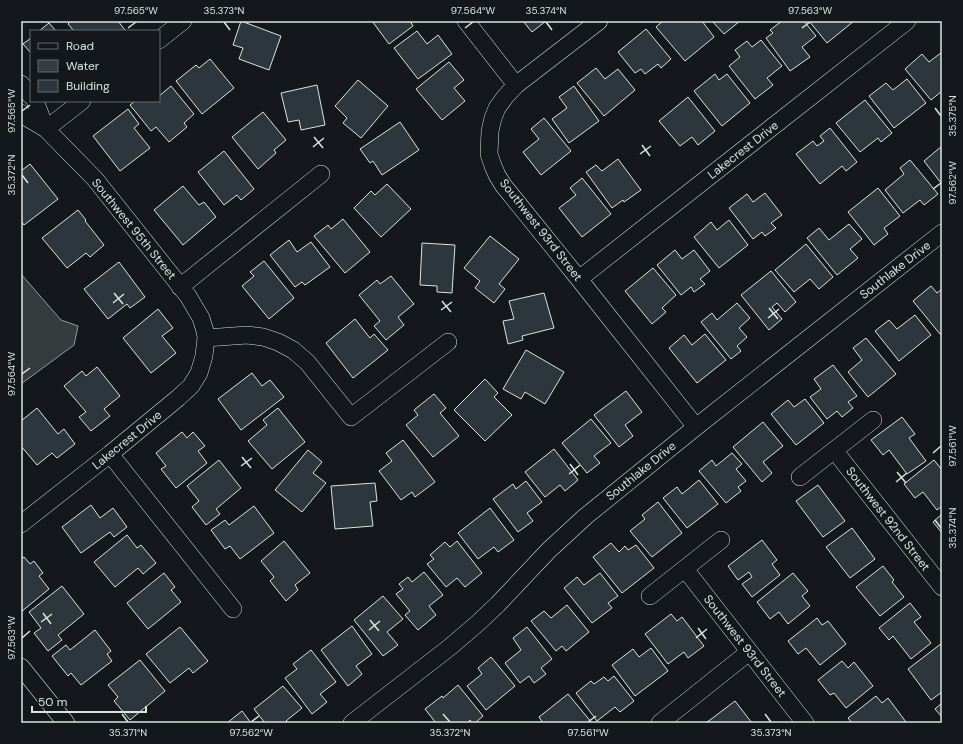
<svg xmlns="http://www.w3.org/2000/svg" width="963" height="744" viewBox="0 0 963 744" font-family="'DM Sans',sans-serif">
<style>
.water{fill:#363b3e;stroke:#939e99}
.building{fill:#2c363c;stroke:#d8e6dc}
.lines{fill:none;stroke-linecap:round;stroke-linejoin:round}
.minor-casing{stroke:#d8e6dc;stroke-width:18}
.minor{stroke:#14181c;stroke-width:17}
.ticks{fill:none;stroke:#d8e6dc;stroke-width:1.5}
.labels{text-anchor:middle;dominant-baseline:central;stroke-width:3;stroke-linejoin:round;paint-order:stroke}
.street-label{font-size:12px;fill:#d8e6dc;stroke:#14181c}
.neatline{fill:none;stroke:#d8e6dc;stroke-width:1.5}
.ticks-label{font-size:10px;text-anchor:middle;fill:#d8e6dc}
</style>
<rect width="100%" height="100%" fill="#14181c"/>
<!-- water -->
<path class="water" d="M21,274L61,320L78,326L74,345L21,384Z"/>
<!-- building -->
<path class="building" d="M71,21H118L125,30L124,31H74L68,24Z
M241,21L281,36L269,70L239,59L243,48L233,45Z
M372,21H410L413,26L389,44Z
M523,21H546L532,32Z
M663,21H702L714,37L685,61L656,27Z
M712,21H740L724,34Z
M782,21H804L816,36L802,47L810,57L790,71L766,38L773,33L770,30Z
M809,21H854L827,43Z
M49,23L56,31H39Z
M646,29L671,59L661,68L658,64L645,74L641,69L635,73L618,52Z
M417,31L427,44L438,35L452,54L418,79L394,48Z
M31,38V53L23,44Z
M761,40L782,66L767,78L773,85L755,99L729,66L740,57L735,50L747,41L752,47Z
M942,52V91L931,100L905,69L922,54L929,62Z
M210,59L234,88L202,114L176,81L196,65L199,68Z
M449,62L464,80L454,88L465,101L442,120L416,89Z
M596,68L605,79L618,69L635,90L604,116L577,83Z
M715,74L719,80L727,74L750,103L722,126L694,91Z
M907,79L926,103L894,128L869,96L886,83L893,90Z
M358,80L388,106L361,138L343,123L347,118L335,106Z
M317,85L325,125L301,130L299,120L288,122L281,93Z
M171,86L194,114L184,123L187,127L169,142L156,127L151,131L130,105L135,101H159V96Z
M574,86L599,121L569,143L552,119L567,108L559,97Z
M688,97L715,131L698,145L692,137L680,146L659,121Z
M865,100L892,133L881,142L878,138L860,152L836,123Z
M128,109L139,124L134,128L150,148L120,171L93,136Z
M263,112L286,140L274,150L276,153L258,169L232,137Z
M544,118L571,151L541,175L523,152L539,139L531,129Z
M400,122L419,150L382,175L373,161L370,163L360,149Z
M830,128L857,162L846,171L842,166L820,184L796,154L813,141L817,146L824,141L820,136Z
M942,146V182L941,183L924,161Z
M224,151L254,189L241,200L237,195L224,205L198,172Z
M618,159L641,190L624,202L623,200L612,208L586,172L596,165L602,171Z
M910,160L938,194L924,205L920,200L903,213L885,190L904,174L900,168Z
M30,164L58,199L24,225L21,221V171Z
M582,178L611,214L582,237L559,208L576,195L570,188Z
M387,184L411,209L381,237L354,208L371,191L375,195Z
M183,186L199,205L204,202L216,217L183,245L154,210Z
M878,188L900,216L884,228L888,234L874,245L848,212Z
M765,193L782,215L771,223L776,228L765,236L762,232L753,239L729,208L747,194L753,202Z
M78,210L86,220L85,221L104,245L90,257L86,253L67,268L42,238Z
M343,219L370,252L345,273L314,236L328,225L331,229Z
M729,220L748,245L719,268L694,237L711,222L717,230Z
M849,224L862,239L850,249L858,258L837,275L807,238L819,228L829,240Z
M490,236L519,259L499,284L505,289L494,303L475,288L480,281L464,268Z
M289,240L297,252L311,242L330,267L305,285L302,282L295,287L270,255Z
M422,243L455,245L452,293L437,292V286L420,285Z
M806,244L833,277L819,289L810,279L794,292L775,270Z
M675,250L682,259L694,250L710,271L700,279L705,284L694,292L691,287L681,295L657,265Z
M264,261L294,298L269,319L242,286L254,276L250,272Z
M119,262L145,297L130,308L127,304L108,319L84,289Z
M653,268L676,295L662,308L666,312L652,324L625,291Z
M771,271L796,302L785,312L777,303L772,307L782,319L769,330L741,295Z
M391,276L414,304L398,317L404,325L386,340L374,326L380,321L359,295L377,280L380,284Z
M931,286L937,293L942,289V332L940,334L913,301Z
M544,293L554,328L522,336L523,340L508,344L503,321L514,319L509,301Z
M737,303L750,318L739,328L747,337L737,346L741,351L731,359L701,322L712,313L717,320Z
M158,309L173,328L162,336L176,353L151,373L123,338Z
M915,315L931,335L899,361L875,331L889,320L897,329Z
M355,319L370,338L374,334L388,350L353,378L326,343Z
M705,334L726,360L697,383L669,348L684,335L692,345Z
M866,338L896,374L868,397L848,372L862,360L853,348Z
M526,350L564,372L545,404L525,392L521,399L503,389Z
M833,365L857,396L848,402L853,408L842,417L837,411L827,419L810,397L821,389L814,379Z
M97,367L120,396L104,409L110,416L91,431L79,417L86,412L64,386L82,371L86,376Z
M252,373L262,386L270,380L284,397L241,430L218,399Z
M485,379L498,393L494,397L512,415L485,441L454,410Z
M626,391L642,412L625,425L633,436L619,447L594,415Z
M434,394L446,408L440,413L459,436L433,457L406,425L418,415L414,410Z
M805,399L824,423L796,445L771,414L788,400L794,407Z
M37,408L58,434L64,429L75,444L57,458L52,453L37,465L21,446V421Z
M278,408L305,442L272,469L248,441L267,425L263,420Z
M902,417L915,434L909,438L926,461L907,474L889,450L883,455L871,440Z
M591,419L611,443L594,456L600,463L587,473L562,443Z
M763,422L783,446L763,462L772,473L762,482L733,447Z
M182,432L187,438L193,432L205,446L198,451L207,463L176,488L161,469L166,466L156,453Z
M403,440L435,482L415,497L412,492L401,500L379,471L392,461L386,453Z
M554,449L578,480L565,491L560,485L545,497L525,472Z
M308,450L322,462L313,473L326,483L302,512L275,490Z
M732,453L742,464L736,469L746,481L738,487L741,491L726,503L699,471L712,460L716,466Z
M219,460L241,488L216,509L220,514L206,525L192,507L199,501L187,486Z
M934,460L942,470V506L937,510L923,492L915,498L904,484Z
M699,480L718,504L687,528L663,498L677,487L682,494Z
M526,481L542,502L527,513L533,521L518,532L493,499L513,484L516,489Z
M375,483L377,501L370,502L373,526L335,529L331,486Z
M818,485L845,521L823,537L796,501Z
M658,502L682,533L652,557L630,531L645,519L642,515Z
M91,505L100,518L113,508L127,527L114,537L110,532L81,553L62,527Z
M254,506L274,533L240,559L230,546L225,549L211,530L225,520L229,525Z
M490,508L514,540L498,552L494,547L478,559L458,533Z
M942,514V533L933,522Z
M852,528L875,559L850,578L826,547Z
M127,535L137,548L141,545L156,563L143,574L138,568L115,587L94,562Z
M762,540L777,560L772,564L780,575L752,597L742,584L752,577L749,572L738,580L728,566Z
M284,541L310,573L295,585L298,590L286,601L270,581L274,577L261,561Z
M457,541L482,573L465,587L457,578L446,587L427,564L434,559L430,555L445,542L450,547Z
M611,543L619,552L625,546L628,550L636,545L654,568L622,593L593,557Z
M24,557L30,564L34,561L43,573L39,576L49,589L21,612V559Z
M883,566L894,580L892,582L904,597L880,616L856,587Z
M424,572L443,595L429,606L436,615L418,630L405,615L410,611L396,594L403,589L399,584L408,577L412,582Z
M164,573L175,587L171,590L181,602L148,629L127,603Z
M600,573L618,596L608,603L612,608L592,623L564,588L577,577L584,585Z
M793,573L808,591L802,596L810,606L788,624L779,612L770,619L757,602Z
M62,586L84,614L58,635L62,640L48,651L34,633L41,628L29,612Z
M383,596L403,619L387,632L398,645L383,656L354,620Z
M910,603L921,617L914,622L931,643L911,659L893,636L889,640L879,628Z
M567,605L589,632L566,651L562,646L556,651L531,621L544,611L551,618Z
M671,614L677,621L682,617L704,646L688,658L684,652L668,664L645,634Z
M817,618L822,625L828,621L846,644L820,665L806,648L798,654L788,641Z
M352,626L372,654L356,666L362,674L348,686L321,650Z
M180,627L208,661L193,673L189,668L170,683L146,654Z
M527,627L552,659L541,668L546,674L534,683L529,676L520,683L505,663L521,650L513,638Z
M95,630L111,651L107,654L112,661L81,685L71,673L68,676L52,656L66,645L70,650Z
M942,643V692L931,700L908,669Z
M651,648L668,671L635,696L612,665L633,649L639,657Z
M311,650L336,682L320,694L327,702L312,714L285,678L297,669L293,664Z
M491,657L515,686L486,710L467,686L482,674L478,668Z
M140,660L165,691L130,720L114,701L118,697L108,685Z
M842,661L848,668L854,662L873,686L846,708L834,693L830,695L818,680Z
M614,676L634,701L620,712L615,707L597,721L576,693L591,681L594,684L604,677L608,681Z
M458,685L483,716L475,723H472L470,720L467,723H436L425,709L442,696L443,698Z
M283,686L302,708L286,721L288,723H265L254,709Z
M568,694L592,723H543L539,717Z
M876,696L882,703L888,698L906,722L904,723H852L848,718Z
M735,701L752,723H705L710,720Z
M942,703V717L935,709Z
M242,711L251,723H227Z"/>
<g class="lines">
<!-- minor casing -->
<g class="minor-casing">
<path id="minor" d="M466,21L516,85
M599,21L516,85L505,97L497,108L493,118L490,131L489,154L493,166L497,175L503,185L579,279L696,427
M159,40L183,21
M21,84L31,96
M35,101L46,129
M21,113L24,116L46,129L95,179L188,296L201,318L205,331L206,338L204,356L199,373L191,386L178,398L110,454L21,524
M46,129L82,101
M579,279L907,21
M180,287L321,174
M206,338L247,335L263,337L278,342L293,350L307,362L351,417L448,342
M834,450L942,587
M110,454L233,609
M800,477L873,420
M685,569L805,723
M650,596L721,540
M21,667L66,723
M352,723L450,647L478,623L498,604L549,550L586,516L696,427L942,233
M660,723L749,652"/>
</g>
<!-- minor -->
<use href="#minor" class="minor"/>
</g>
<!-- ticks -->
<path class="ticks" d="M224,22L230,30M546,22L552,30M128,28L136,22M465,28L473,22M802,28L810,22M935,108L941,116M22,111L30,105M314,137L323,148M642,145L650,156M313,147L324,138M640,154L651,146M22,175L28,183M933,189L941,183M114,293L123,304M442,301L451,312M113,303L124,294M769,308L778,319M441,310L452,302M768,318L779,309M22,374L30,368M933,453L941,446M242,457L251,468M570,464L578,475M241,466L252,458M897,472L906,483M569,474L580,465M896,482L907,473M935,520L941,528M43,613L51,624M370,620L379,631M41,622L52,614M698,628L706,639M369,630L380,621M22,638L30,631M696,638L707,629M122,714L128,722M443,714L450,722M765,714L771,722M251,722L259,716M588,722L596,716"/>
<g class="labels">
<!-- street labels -->
<g class="street-label">
<text transform="translate(743 150) rotate(-38)">Lakecrest Drive</text>
<text transform="translate(134 229) rotate(51)">Southwest 95th Street</text>
<text transform="translate(541 230) rotate(52)">Southwest 93rd Street</text>
<text transform="translate(895 270) rotate(-38)">Southlake Drive</text>
<text transform="translate(127 440) rotate(-39)">Lakecrest Drive</text>
<text transform="translate(641 471) rotate(-39)">Southlake Drive</text>
<text transform="translate(888 519) rotate(52)">Southwest 92nd Street</text>
<text transform="translate(745 646) rotate(52)">Southwest 93rd Street</text>
</g>
</g>
<!-- border -->
<rect width="963" height="744" fill="none" stroke="#14181c" stroke-width="44"/>
<!-- legend -->
<rect x="30" y="30" width="130" height="72" fill="#14181c" stroke="#626a69"/>
<rect x="38" y="43" width="20" height="6" fill="#14181c" stroke="#626a69"/>
<text x="66" y="50" font-size="12" fill="#d8e6dc">Road</text>
<rect x="38" y="60" width="20" height="12" fill="#363b3e" stroke="#626a69"/>
<text x="66" y="70" font-size="12" fill="#d8e6dc">Water</text>
<rect x="38" y="80" width="20" height="12" fill="#2c363c" stroke="#626a69"/>
<text x="66" y="90" font-size="12" fill="#d8e6dc">Building</text>
<!-- scale -->
<path d="M32 706v6h114v-6" fill="none" stroke="#d8e6dc" stroke-width="2"/>
<text x="38" y="706" font-size="12" fill="#d8e6dc" stroke="#14181c" stroke-width="3" paint-order="stroke">50 m</text>
<rect x="22" y="22" width="919" height="700" class="neatline"/>
<g class="ticks-label">
<text x="136" y="14">97.565°W</text>
<text x="224" y="14">35.373°N</text>
<text x="473" y="14">97.564°W</text>
<text x="546" y="14">35.374°N</text>
<text x="810" y="14">97.563°W</text>
<text transform="translate(11 111) rotate(-90)" y="4">97.565°W</text>
<text transform="translate(952 116) rotate(-90)" y="4">35.375°N</text>
<text transform="translate(11 175) rotate(-90)" y="4">35.372°N</text>
<text transform="translate(952 183) rotate(-90)" y="4">97.562°W</text>
<text transform="translate(11 374) rotate(-90)" y="4">97.564°W</text>
<text transform="translate(952 446) rotate(-90)" y="4">97.561°W</text>
<text transform="translate(952 528) rotate(-90)" y="4">35.374°N</text>
<text transform="translate(11 638) rotate(-90)" y="4">97.563°W</text>
<text x="128" y="736">35.371°N</text>
<text x="251" y="736">97.562°W</text>
<text x="450" y="736">35.372°N</text>
<text x="588" y="736">97.561°W</text>
<text x="771" y="736">35.373°N</text>
</g>
</svg>
